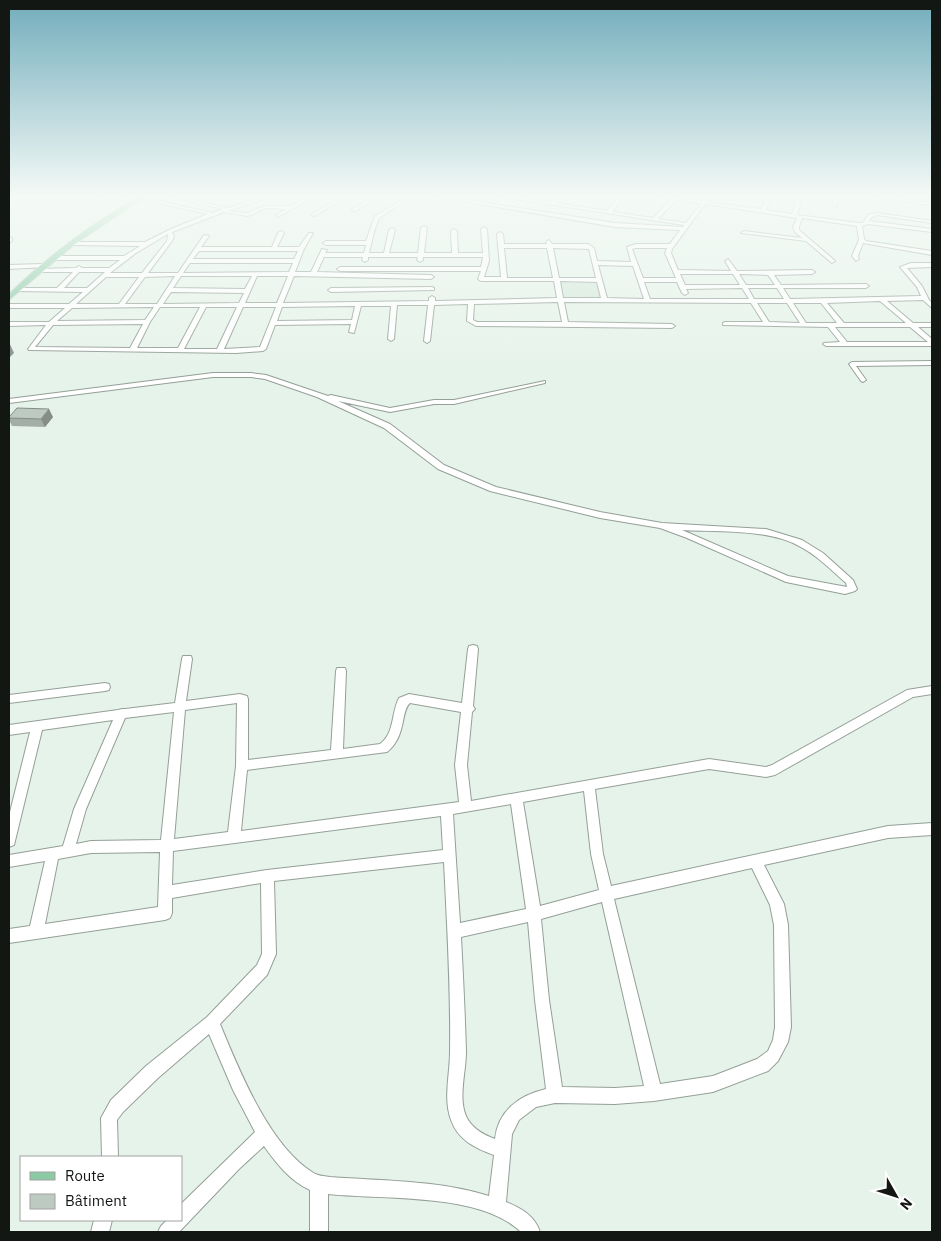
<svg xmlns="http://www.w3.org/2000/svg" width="941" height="1241" viewBox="0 0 941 1241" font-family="'IBM Plex Sans',sans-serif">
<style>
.built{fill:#d5e8da}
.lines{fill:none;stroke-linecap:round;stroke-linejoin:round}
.minor-casing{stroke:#949f97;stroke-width:2}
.major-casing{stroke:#d0d1d0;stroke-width:2}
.minor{fill:#fff;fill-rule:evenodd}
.major{fill:#8ccaa6;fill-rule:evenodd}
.wall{fill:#a3aea6}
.shaded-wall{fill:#848d87}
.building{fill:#bdcac1;stroke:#848d87}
</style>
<rect width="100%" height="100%" fill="#e6f3ea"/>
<!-- built -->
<path class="built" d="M559,281H597L602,299H563Z"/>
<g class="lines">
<!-- minor casing -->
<g class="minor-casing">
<path id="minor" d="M9,196H13L9,198Z
M99,196H111L138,201L136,202Z
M168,196H176L228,208L266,196H273L228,211L247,213L265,206H291L309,196H315L278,217L276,215L286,209L266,208L248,216L224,212L175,231L172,232L174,237L172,241L148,273H178L204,235L209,236L201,247H272L278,233L281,231L284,233L277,247H299L309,233H313L304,249L295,272H311L322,249L327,250L325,253H364L366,245H326L323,243L326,241H366L375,216L408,196H413L379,218L374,232L369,253H384L389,230L392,228L395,230L389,253H418L421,228L424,226L427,228L424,253H452L451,231L454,229L457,231L458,253H483L481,229L484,227L487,229L489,261L484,277H501L497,234L500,232L503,234L504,244H547L546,242L549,240L552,244H588L594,248L597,261L631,262L627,247L636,244H670L680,230L615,227L432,196H443L615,223L683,227L684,225L497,196H509L551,202L560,196H565L556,203L607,211L619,196H624L612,212L653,218L671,199L656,196H679L678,198L703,201L707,196H711L707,202L761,209L768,196H772L766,210L792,214L799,196H803L797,215L859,223H863L868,215L877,213L932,221V223L877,215L872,217L869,221L932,229V232L868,224L862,226L864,239L866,241L932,251V255L863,243L858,256L859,259L856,261L852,256L859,240L857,226L802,218L799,227V230L834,260L835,261L832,263L806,241L741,233L744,231L802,238L795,232L793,227L797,218L705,204L672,249L671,253L678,270L731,271L725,261L728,259L737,271L812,270L815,272L812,274L774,275L781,285L866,284L869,286L866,288H783L790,299L921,296L917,287L900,267L911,263H932V267L907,268L922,286L929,300L932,303V308L923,300L887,301L913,323H932V327H918L932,339V346H826L823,344L824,343L840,342L828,327L723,325V323L725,322H763L751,303L564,302L568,322L672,324L675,326L672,328L476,326L467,321L468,304L434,305L430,341L427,343L424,341L428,305H397L394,339L391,341L388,339L391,306H361L354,333L349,332L351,324L275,325L266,349L263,351L236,353L29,350L28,349L46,325L9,326V322H49L65,308H9V304H69L83,292L15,291V289L17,288H57L73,272H38L35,270L36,269L76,268L79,266L82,268H109L120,260H53L50,258L53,256H124L140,246L71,245L69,244V242H145L171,229L208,214L139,199L141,197L213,213L223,209ZM676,200L701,204L686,223L658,219ZM168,234L167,241L142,273H110L136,253ZM504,248H547L553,278H507ZM553,248L589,249L596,278H559ZM636,248H667L665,253L676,278H643L632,249ZM199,251H298L294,259H193ZM324,257H363L362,260L365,262L368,260V257H418L417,260L420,262L423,260V257H483L481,267H340L337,269L340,271H481L478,279L481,281H554L557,298L435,301V298L432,296L429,298V301L283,303L294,276L431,279L434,277L431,275L317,272ZM190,263H293L289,272L183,273ZM598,265L633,266L644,299L607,298ZM79,272H105L87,288H64ZM680,274H733L740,285H685ZM739,274L768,275L775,285H746ZM175,276L157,304H125L145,277ZM181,276H252L245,289L173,288ZM257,276H288L277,303H245ZM106,277H139L119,304H76ZM560,281L597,282L601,298H563ZM644,282H677L682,293L685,295L688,293L686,289L742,288L749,299H650ZM748,288H777L784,299H754ZM171,292L244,293L239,303L163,304ZM880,301L906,323H844L827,303ZM558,302L562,322H477L473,320L474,304ZM757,303H787L800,323L769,322ZM793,303H821L837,323H806ZM355,306L352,320L277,321L282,307ZM154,307L145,320L57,321L72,308ZM160,307H200L178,348H137L150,322ZM206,307H237L217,349H184ZM243,307H276L260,347L224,349ZM143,324L130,348L35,347L53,325ZM835,327H910L928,342H847Z
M342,196H347L315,216L311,215Z
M374,196H380L355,211L351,210Z
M835,196H839L837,205L835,206L833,205Z
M871,196H884L932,203V205Z
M9,237L12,238V241L9,243Z
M43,264L46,266L45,267L9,269V265Z
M432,287L434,288V290L331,292L328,290L331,288Z
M932,361V365L856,366L866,380L863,382L861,381L849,364L852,362Z
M213,373H251L266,375L328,396L331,395L390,408L434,400H454L545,381V383L454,404H434L390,412L338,401L390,424L444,465L496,487L600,512L662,523L766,529L802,540L823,553L853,580L857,589L855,591L845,594L786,582L687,538L660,528L600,518L490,491L438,469L384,428L317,397L265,379L251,377H213L9,403V399ZM682,530C716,532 767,529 797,545C816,554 830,569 846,583L847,587L788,576Z
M473,645L477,646L478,649L473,706L475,709L472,712L467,765L471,801L709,759L766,767L772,765L907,690L932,686V694L913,697L775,775L766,777L709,769L595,789L603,854L611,886L888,826L932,823V835L888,838L764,865L784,904L788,925L791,1027L788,1042L778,1061L768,1071L713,1092L654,1101L615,1104L555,1103L536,1107L519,1120L512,1134L506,1202C521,1208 535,1216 540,1232H521C480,1192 383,1200 328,1194V1232H310V1190C290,1181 276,1163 264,1146L239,1169L179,1232H158L161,1226L167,1220H181V1204L255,1132L233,1090L209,1034L158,1078L123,1112L117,1120L118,1157H102L101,1118L111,1100L146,1066L207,1017L257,965L262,954L261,883L172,898V913L170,918L165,920L9,943V929L30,926L45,861L9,867V855L63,846L74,809L113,720L42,730L15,841L14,845L9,847V816L30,732L9,735V725L118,710L122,709H125L175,703L182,659L183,656H191L192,659L186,701L240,694L247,696L248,699V760L331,750L336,671L337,668H345L346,671L343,749L380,744C395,733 391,713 399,698L409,694L462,703L468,649L469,646ZM237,703L236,766L228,832L174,839L185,710ZM410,703L461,712L455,765L459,802L241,831L247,770L387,752C407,736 400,712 410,703ZM174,712L161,840L91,841L76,844L86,809L125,718ZM584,791L591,854L599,890L540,906L523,802ZM511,804L526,909L460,923L453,814ZM441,816L443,850L267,870L172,885L173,851ZM160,852L158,907L45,924L58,859L91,853ZM444,862C447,925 451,989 450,1052C450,1075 443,1098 451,1120C458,1140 475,1148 494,1155L489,1196C438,1180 383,1181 330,1177C324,1176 317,1176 312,1172C269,1145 239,1070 220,1024L267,975L276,954L274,881ZM752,868L770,905L774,925L775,1027L773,1040L768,1051L757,1059L713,1076L660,1084L614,899ZM602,902L644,1086L615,1088L562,1087L549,1000L541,919ZM528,922L535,1000L546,1089C520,1095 498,1110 495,1139C484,1135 471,1128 466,1116C458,1097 466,1072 466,1052C465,1014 463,975 461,937Z
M105,683L109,684L110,687L109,690L105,691L9,703V695Z
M94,1220H112L109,1232H91Z"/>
</g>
<!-- major casing -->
<g class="major-casing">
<path id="major" d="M140,196H147L75,244L9,300V294C48,256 92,223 140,196Z"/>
</g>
<!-- minor -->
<use href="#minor" class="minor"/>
<!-- major -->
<use href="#major" class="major"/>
</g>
<!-- wall -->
<path class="wall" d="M9,417H53L45,427L12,426L9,420Z"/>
<!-- shaded-wall -->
<path class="shaded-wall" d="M9,342L14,353L9,358Z
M49,409L53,417L45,427L41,419Z"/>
<!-- building -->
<path class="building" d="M17,408L49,409L41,419L9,418V417Z"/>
<!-- sky -->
<linearGradient id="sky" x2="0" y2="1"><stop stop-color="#72adbc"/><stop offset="0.53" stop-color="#f4faf6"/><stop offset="1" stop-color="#f4faf6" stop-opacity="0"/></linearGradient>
<rect width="941" height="370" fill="url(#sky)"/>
<!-- border -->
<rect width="941" height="1241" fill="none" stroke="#131714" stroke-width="20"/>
<!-- legend -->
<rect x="20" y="1156" width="162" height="65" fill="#ffffff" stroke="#a1a2a1"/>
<rect x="30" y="1172" width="25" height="8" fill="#8ccaa6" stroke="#a1a2a1"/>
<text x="65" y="1181" font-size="15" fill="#131714">Route</text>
<rect x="30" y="1194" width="25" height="15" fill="#bdcac1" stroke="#a1a2a1"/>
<text x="65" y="1206" font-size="15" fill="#131714">Bâtiment</text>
<!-- north arrow -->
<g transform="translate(896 1196) rotate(129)" stroke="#ffffff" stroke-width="4" paint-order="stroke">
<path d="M0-4L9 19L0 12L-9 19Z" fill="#131714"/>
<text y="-8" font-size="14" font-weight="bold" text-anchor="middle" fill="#131714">N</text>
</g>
</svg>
